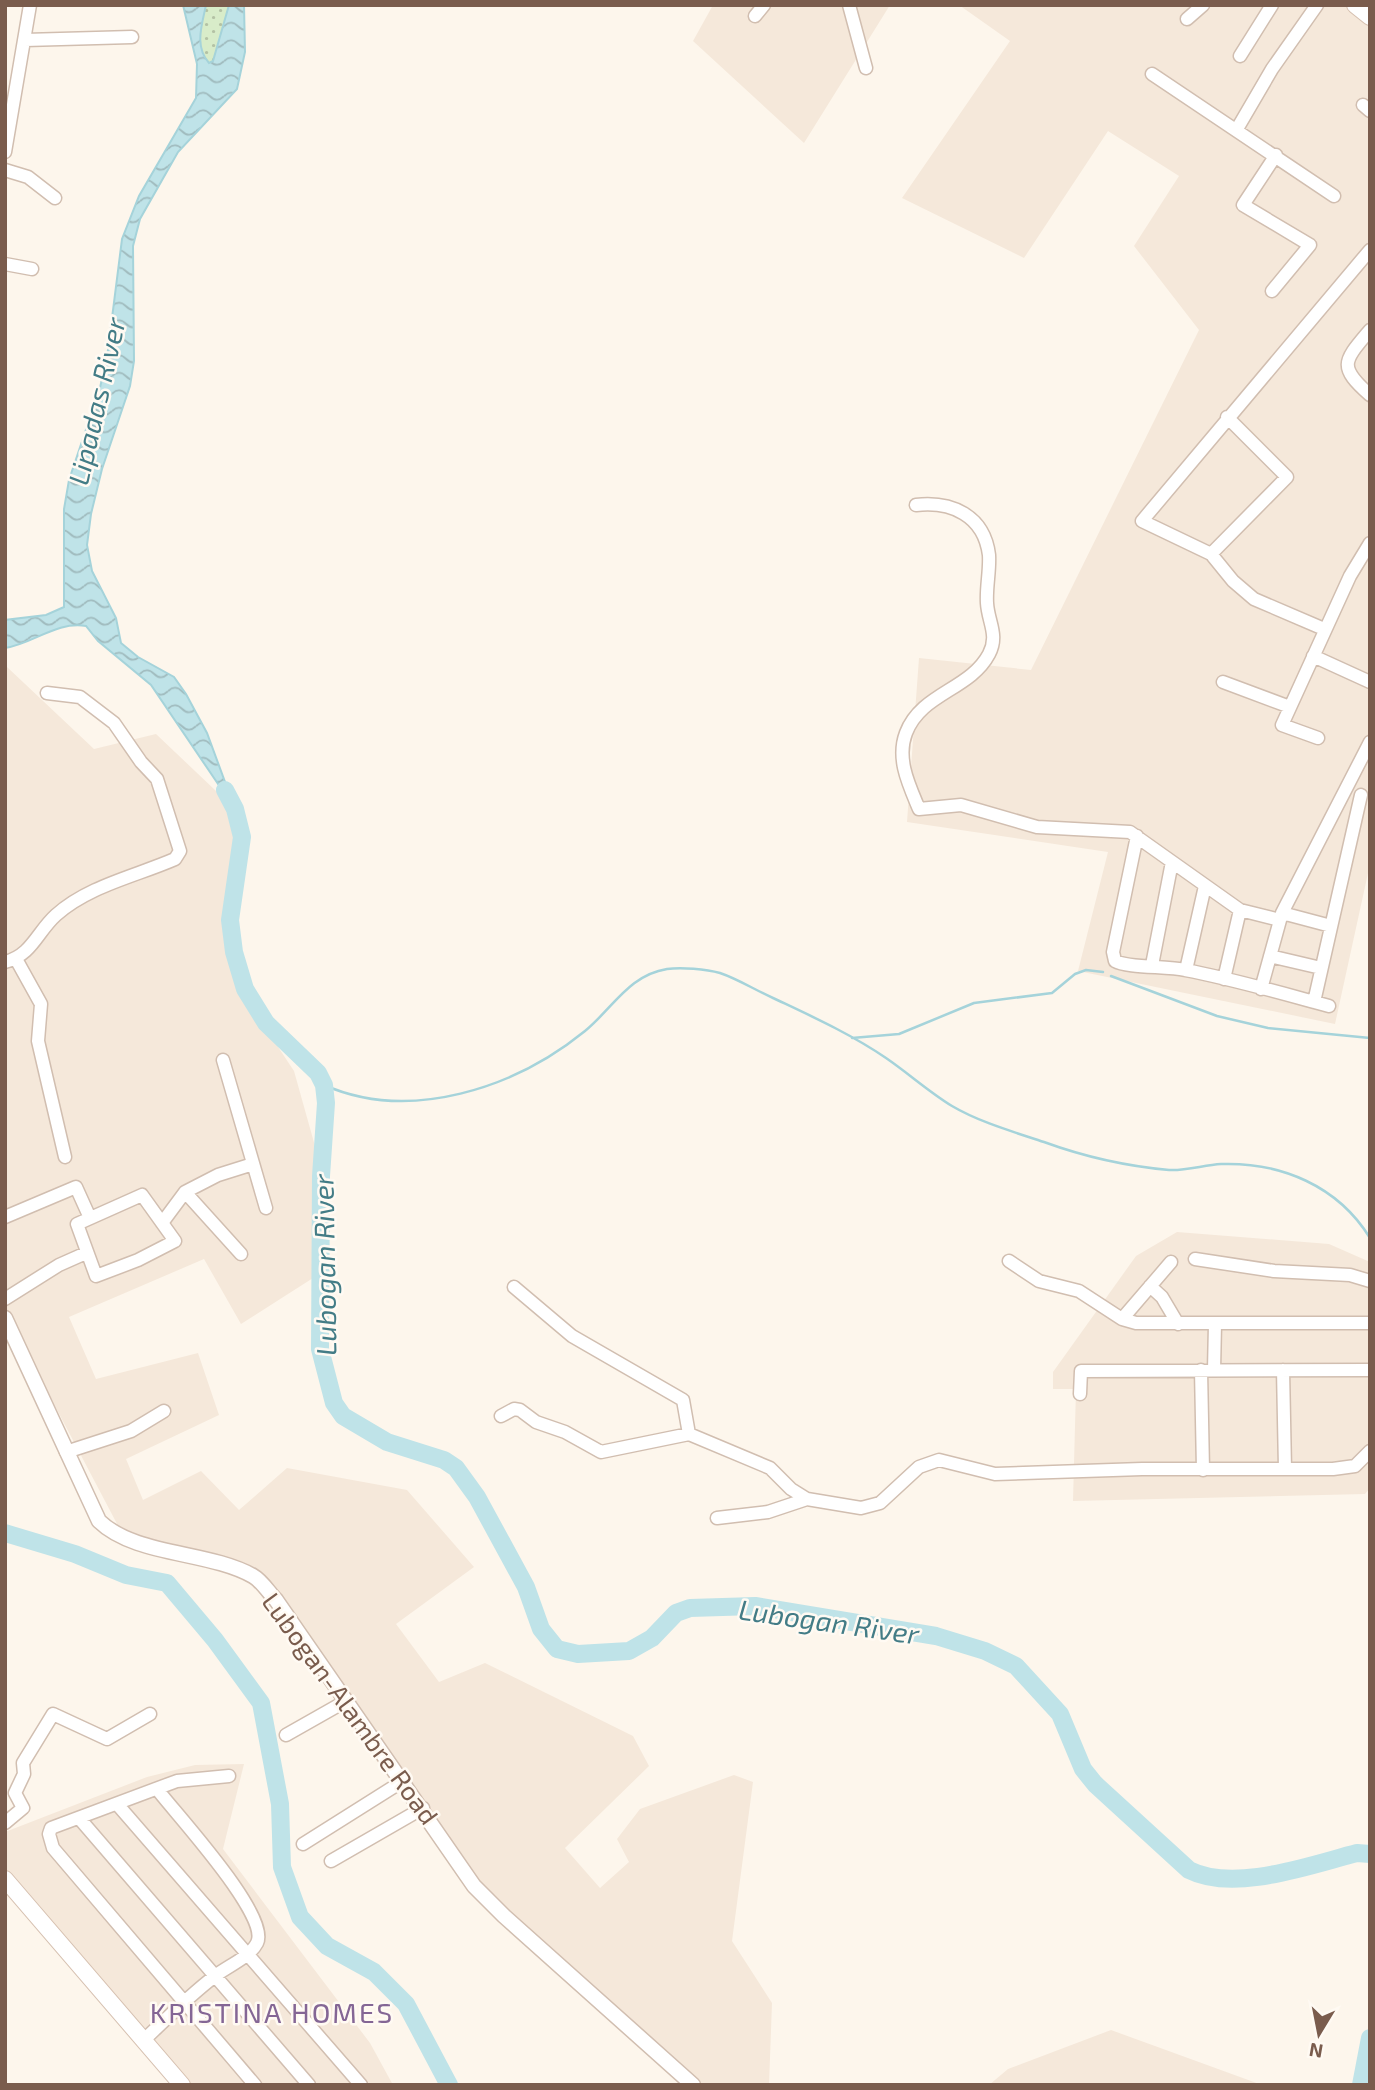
<svg xmlns="http://www.w3.org/2000/svg" width="1375" height="2090" viewBox="0 0 1375 2090" font-family="'Exo 2',sans-serif">
<style>
.residential{fill:#f5e8da}
.grass{fill:url(#grass-dots)}
.water{fill:url(#water-waves);stroke:#a5d3da;stroke-width:2}
.lines{fill:none;stroke-linecap:round;stroke-linejoin:round}
.stream{stroke:#a5d3da;stroke-width:2.5}
.river{stroke:#bfe3e8;stroke-width:18}
.minor-casing{stroke:#d1beb0;stroke-width:15}
.tertiary-casing{stroke:#d1beb0;stroke-width:17}
.secondary-casing{stroke:#d6c0b0;stroke-width:18}
.minor{stroke:#fff;stroke-width:12}
.tertiary{stroke:#fff;stroke-width:14}
.secondary{stroke:#fff;stroke-width:16}
.labels{text-anchor:middle;dominant-baseline:central;stroke-width:5;stroke-linejoin:round;paint-order:stroke}
.street-label{font-size:26px;fill:#7a5c4d;stroke:#fffaf3}
.water-label{font-size:28px;font-style:italic;fill:#437c86;stroke:#fffaf3}
.neighbourhood-label{font-size:28px;letter-spacing:2px;fill:#846695;stroke:#fffaf3}
</style>
<defs>
<pattern id="grass-dots" width="8" height="8" patternUnits="userSpaceOnUse" patternTransform="scale(1.75)"><rect width="8" height="8" fill="#d8ecc9"/><path d="M2 2h.1M6 6h.1" fill="none" stroke="#b4c2a5" stroke-width="1.8" stroke-linecap="round"/></pattern>
<pattern id="water-waves" width="16" height="10" patternUnits="userSpaceOnUse" patternTransform="scale(1.75)"><rect width="16" height="10" fill="#bfe3e8"/><path d="M0 5q4-4 8 0t8 0" fill="none" stroke="#a0bbbe"/></pattern>
</defs>
<rect width="100%" height="100%" fill="#fdf6ec"/>
<!-- residential -->
<path class="residential" d="M713,5H890L804,143L693,41Z
M959,5H1348L1370,23V864L1335,1024L1078,971L1108,852L907,822L919,658L1031,670L1199,330L1134,246L1179,176L1108,131L1024,258L902,198L1010,41Z
M7,667L94,749L156,734L235,809L233,979L294,1071L327,1189L324,1271L241,1324L204,1259L69,1317L96,1379L198,1353L219,1415L126,1459L143,1500L201,1471L239,1510L287,1468L407,1490L474,1567L396,1624L439,1682L485,1663L633,1736L649,1766L565,1848L600,1888L629,1862L617,1839L640,1809L734,1775L753,1782L732,1941L772,2003L769,2085H682L475,1883L260,1578L125,1539L5,1311Z
M1177,1232L1329,1244L1370,1262V1488L1365,1494L1073,1501L1076,1389H1053V1372L1136,1256Z
M244,1764L223,1849L370,2043L393,2085H190L5,1870V1832L147,1777L195,1765Z
M1111,2030L1262,2085H989L1008,2069Z"/>
<!-- grass -->
<path class="grass" d="M206,5H229L213,61L209,63C194,45 202,26 206,5Z"/>
<!-- water -->
<path class="water" d="M183,5H206C202,25 194,46 209,63L213,61L229,5H244L245,52L237,89L178,152L140,219L133,246L134,361L130,386L102,469L91,514L87,545L92,571L116,618L121,643L138,657L174,677L186,694L207,733L235,809L151,685L98,641L86,626C56,621 33,644 5,648V620L46,615L64,607V509L69,480L100,388L108,350L122,239L139,196L196,98L197,64Z"/>
<g class="lines">
<!-- stream -->
<path class="stream" d="M1111,976L1217,1016L1268,1028L1370,1038
M852,1038L899,1034L974,1003L1052,993L1075,974L1086,970L1103,972
M324,1085C410,1123 515,1088 585,1031C613,1008 629,975 667,969C681,967 706,969 720,973C738,979 755,990 773,998C811,1016 851,1034 886,1058C908,1073 929,1092 952,1106C979,1122 1014,1132 1044,1142C1085,1157 1125,1166 1169,1170C1186,1171 1204,1165 1221,1164C1281,1162 1338,1186 1370,1238"/>
<!-- river -->
<path class="river" d="M225,790L235,809L242,837L230,920L234,952L245,989L266,1023L318,1073L324,1085L326,1103L321,1176L320,1349L334,1403L343,1416L387,1442L444,1460L456,1468L477,1497L526,1587L541,1629L557,1649L578,1654L629,1651L652,1638L676,1613L690,1608L755,1606L936,1636L985,1651L1016,1666L1060,1714L1083,1769L1095,1784L1189,1870C1234,1893 1310,1865 1357,1853L1370,1854
M5,1533L75,1554L126,1575L167,1583L215,1640L261,1703L280,1804L282,1867L300,1917L327,1946L374,1972L406,2004L449,2085
M1361,2085L1370,2038"/>
<!-- minor casing -->
<g class="minor-casing">
<path id="minor" d="M849,5L866,68
M755,16L764,5
M1187,19L1203,5
M25,40L132,37
M1240,56L1272,5
M1152,74L1334,196
M1363,105L1370,111
M1237,129L1272,69L1317,5
M5,152L30,5
M5,170L28,177L55,198
M5,264L32,269
M1272,291L1310,245L1243,205L1276,155
M1370,330C1344,361 1337,366 1370,395
M916,505C951,501 984,515 989,555C990,571 986,587 987,603C988,622 999,635 989,654C970,690 921,693 906,733C896,759 909,785 919,809L961,805L1037,827L1130,832L1240,910L1280,920
M1211,554L1287,477L1227,417
M1324,629L1254,599L1233,581L1211,554L1142,521L1370,250
M1313,656L1370,682
M1223,682L1290,707
M1318,738L1282,725L1350,576L1370,543
M1137,836L1113,952L1115,961C1127,968 1167,966 1185,970C1233,979 1281,993 1329,1006
M1282,913L1331,926
M1270,956L1321,968
M16,959L41,1004L38,1041L65,1157
M5,962C32,955 37,932 56,915C88,886 136,876 175,859L180,851L157,779L141,762L114,723L80,697L47,693
M1152,965L1172,862
M1186,970L1205,886
M1224,979L1240,910
M1261,989L1282,913L1370,742
M1314,1002L1361,795
M223,1060L266,1208
M185,1192L241,1254
M142,1195L175,1241L138,1260L96,1276L77,1224Z
M5,1217L76,1187L90,1218
M162,1223L185,1192L218,1175L253,1164
M1195,1259L1274,1271L1350,1275L1370,1281
M1009,1261L1039,1281L1079,1291L1122,1319L1136,1323H1370
M1150,1286L1162,1297L1178,1324
M514,1287L572,1336L683,1400L689,1434
M5,1299L59,1265L86,1253
M1122,1319L1171,1262
M1201,1370L1203,1470
M1214,1370L1215,1324
M1283,1370L1285,1469
M1080,1394L1081,1371L1370,1370
M501,1416L514,1409L520,1410L536,1422L565,1432L601,1452L689,1434L770,1468L791,1489L807,1499L861,1508L880,1503L919,1467L939,1460L995,1474L1142,1469H1333L1355,1466L1370,1451
M66,1452L131,1431L164,1411
M717,1518L768,1512L807,1499
M286,1735L346,1701
M229,1776L177,1781L51,1828L49,1834L53,1848L255,2085
M117,1804L361,2085
M79,1818L309,2085
M5,1823L23,1808L15,1793L24,1774L23,1763L53,1714L107,1739L150,1714
M303,1844L403,1781
M331,1861L423,1808
M144,2040C167,2018 190,1995 215,1976C228,1966 250,1957 257,1943C271,1916 175,1813 157,1789"/>
</g>
<!-- tertiary casing -->
<g class="tertiary-casing">
<path id="tertiary" d="M5,1318L99,1521C135,1556 209,1551 253,1576C262,1581 269,1593 276,1600L474,1886L504,1916L693,2085"/>
</g>
<!-- secondary casing -->
<g class="secondary-casing">
<path id="secondary" d="M1355,5L1370,17
M5,1879L182,2085"/>
</g>
<!-- minor -->
<use href="#minor" class="minor"/>
<!-- tertiary -->
<use href="#tertiary" class="tertiary"/>
<!-- secondary -->
<use href="#secondary" class="secondary"/>
</g>
<g class="labels">
<!-- street labels -->
<g class="street-label">
<text transform="translate(351 1708) rotate(54)">Lubogan-Alambre Road</text>
</g>
<!-- water labels -->
<g class="water-label">
<text transform="translate(96 401) rotate(-77)">Lipadas River</text>
<text transform="translate(324 1265) rotate(-91)">Lubogan River</text>
<text transform="translate(829 1621) rotate(8)">Lubogan River</text>
</g>
<!-- neighbourhood labels -->
<g class="neighbourhood-label">
<text x="272" y="2012">KRISTINA HOMES</text>
</g>
</g>
<!-- border -->
<rect width="1375" height="2090" fill="none" stroke="#7a5c4d" stroke-width="14"/>
<!-- north arrow -->
<g transform="translate(1319 2034) rotate(190)" stroke="#fffaf3" stroke-width="5" paint-order="stroke">
<path d="M0-5L12 26L0 18L-12 26Z" fill="#7a5c4d"/>
<text y="-10" font-size="19" font-weight="bold" text-anchor="middle" fill="#7a5c4d">N</text>
</g>
</svg>
